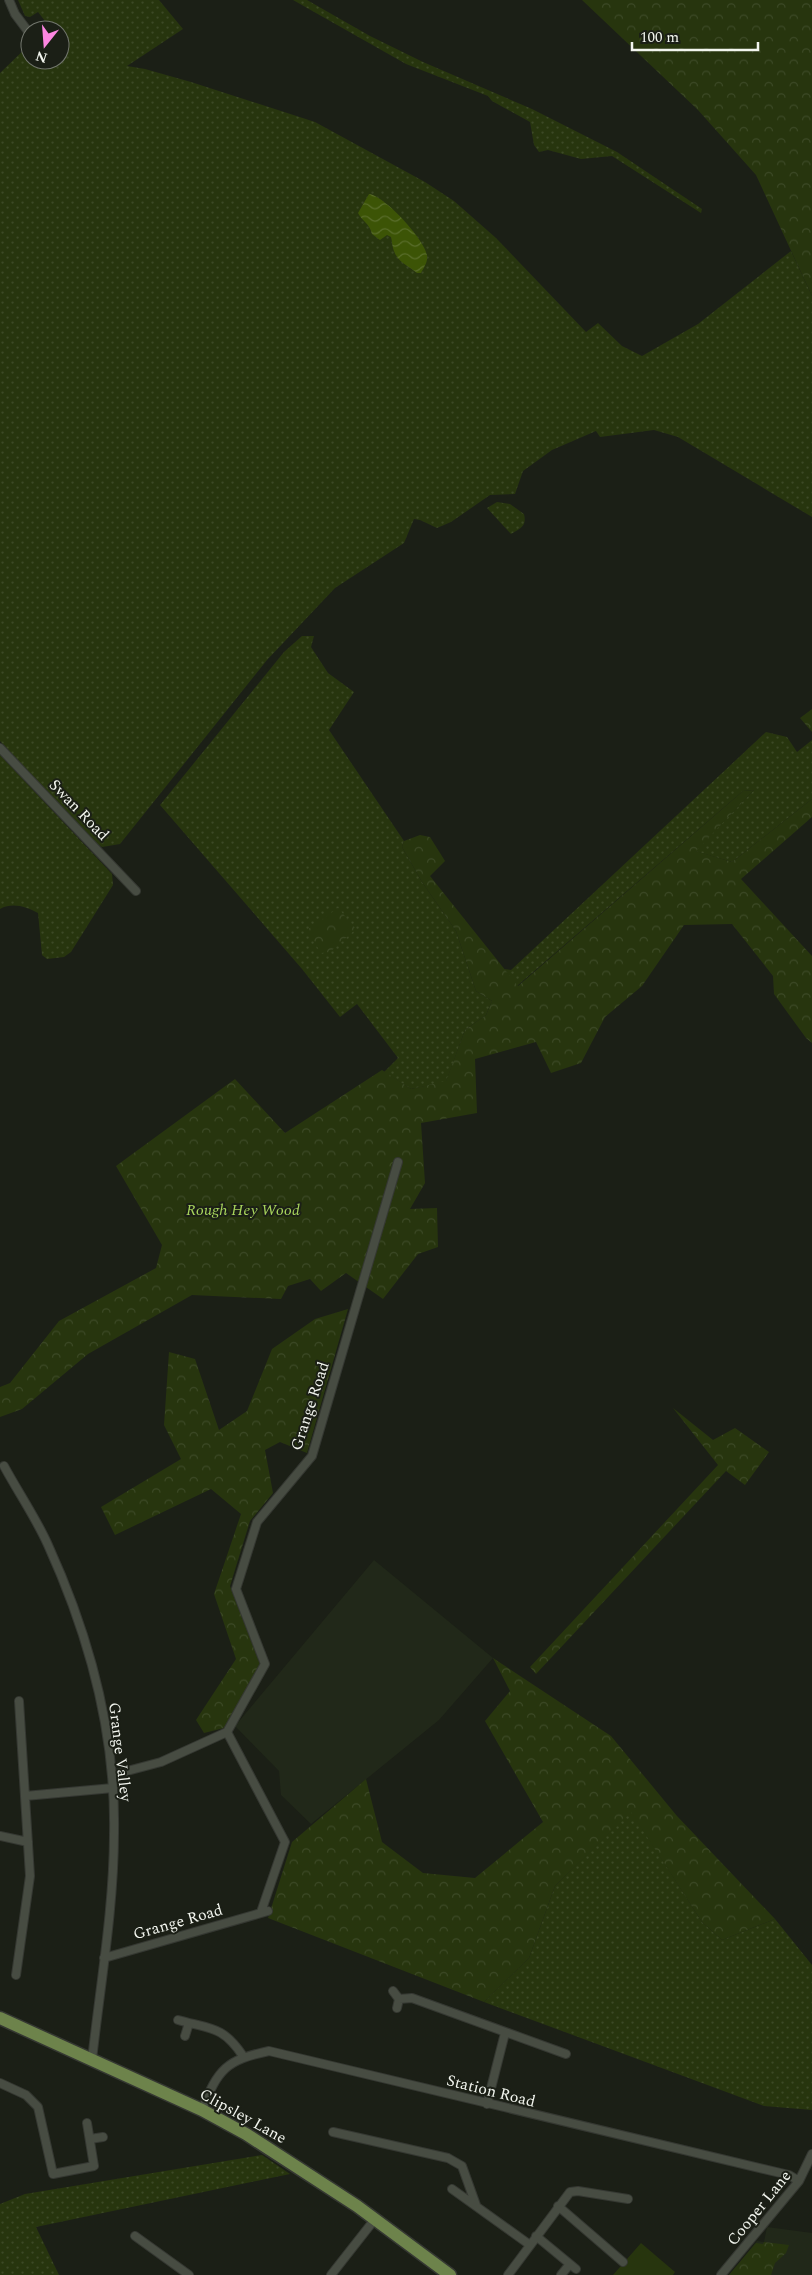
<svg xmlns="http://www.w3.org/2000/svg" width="812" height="2275" viewBox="0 0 812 2275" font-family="Spectral,serif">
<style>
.built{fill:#212819}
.grass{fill:url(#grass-dots)}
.forest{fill:url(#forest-crowns)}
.pitch{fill:#27350e}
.water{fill:url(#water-waves)}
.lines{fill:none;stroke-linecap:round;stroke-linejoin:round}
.minor-casing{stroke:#353832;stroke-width:10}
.primary-casing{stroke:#353832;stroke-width:15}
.minor{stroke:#474c42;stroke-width:8}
.primary{stroke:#6d834b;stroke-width:12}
.labels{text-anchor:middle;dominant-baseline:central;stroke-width:4;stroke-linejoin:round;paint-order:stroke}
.street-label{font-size:16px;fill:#f2f5ee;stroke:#1b1f16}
.park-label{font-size:16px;font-style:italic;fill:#a7d45c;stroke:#1b1f16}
</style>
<defs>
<pattern id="grass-dots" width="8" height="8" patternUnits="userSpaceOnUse" patternTransform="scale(1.25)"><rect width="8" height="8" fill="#27350e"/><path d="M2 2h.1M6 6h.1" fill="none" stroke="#3c4926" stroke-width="1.8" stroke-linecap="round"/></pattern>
<pattern id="forest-crowns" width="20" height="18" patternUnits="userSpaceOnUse" patternTransform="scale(1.25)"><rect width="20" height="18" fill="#27350e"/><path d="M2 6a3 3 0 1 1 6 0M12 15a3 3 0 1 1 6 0" fill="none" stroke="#3c4926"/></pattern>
<pattern id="water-waves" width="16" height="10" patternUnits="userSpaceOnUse" patternTransform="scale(1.25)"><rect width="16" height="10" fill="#3c5406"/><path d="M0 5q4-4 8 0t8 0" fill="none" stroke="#596d2b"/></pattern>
</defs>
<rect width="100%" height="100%" fill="#1b1f16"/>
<!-- built -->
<path class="built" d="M374,1560L493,1658L439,1720L311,1824L281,1795L279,1771L235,1726Z
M767,2227L812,2233V2275H729L757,2241L764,2242Z"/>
<!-- grass -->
<path class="grass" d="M18,0H159L183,29L127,66L145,69L191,82L315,122L425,182L454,201L496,238L586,332L598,323L622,346L642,356L698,324L791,251L812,296V517L678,437L654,430L600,437L596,431L552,450L523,471L515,494L490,495L451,522L437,528L420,520L414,519L404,543L335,588L267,660L120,844L102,847L97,844L0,741V73L30,44V60H60V30H38L45,21L38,12L30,17L25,16Z
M293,0H307L370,36L423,62L532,109L617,152L702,209L701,213L612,156L581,159L548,150L539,152L534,145L530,122L492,101L488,96L406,64Z
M497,502L510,504L524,514C527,526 521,528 511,534L487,508Z
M302,636H314L311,647L328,673L354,692L329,730L404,841L402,847L422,882L456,931L476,991L492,1001L486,1015L465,1030L446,1082L411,1089L384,1072L398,1058L357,1004L340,1017L302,969L160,805L284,652Z
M766,732L787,737L797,752L812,740V799L732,862L695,851L754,790L743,791L517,986L504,969L511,970Z
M0,755L112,874L113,885L71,952L64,957L47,959L42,955L38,913C26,907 13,902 0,909Z
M631,1811L702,1922L722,1940L775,1919L812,1965V2110L764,2106L484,2002L529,1958L555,1886Z
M262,2155L290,2174L36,2227L59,2275H0V2204L25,2194Z"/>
<!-- forest -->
<path class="forest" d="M582,0H812V296L756,175L698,110Z
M812,709V732L800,718Z
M754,790L696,851L732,862L812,799V817L741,879L812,956V1043L806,1038L774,994L773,976L732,924L684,925L642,986L605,1017L581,1063L551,1073L536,1042L475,1059L477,1113L421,1123L425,1183L410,1209L437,1208L438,1247L418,1254L383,1299L346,1273L321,1291L310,1279L288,1286L281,1299L192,1295L88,1354L22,1409L0,1417V1387L10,1383L59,1321L156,1268L162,1245L116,1166L235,1079L285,1133L382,1070L411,1089L446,1081L465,1030L486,1015L492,1001L476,991L456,931L422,882L402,847L404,841L420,835L430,837L445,861L430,876L518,986L743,791Z
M338,908L356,929L330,952L321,953L307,930Z
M348,1309L307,1453L280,1442L265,1450L273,1493L250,1521L230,1586L260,1664L224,1728L204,1733L196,1720L236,1659L214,1594L241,1514L211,1489L115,1535L101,1507L181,1459L164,1425L169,1352L195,1359L219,1430L247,1411L272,1349L315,1319Z
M673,1408L713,1440L735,1428L769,1452L745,1485L726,1471L536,1674L530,1667L718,1465Z
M493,1658L611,1736L677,1816L775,1919L722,1940L702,1922L631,1812L555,1886L529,1958L484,2002L268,1918L292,1842L366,1779L382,1842L423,1873L475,1878L543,1822L485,1721L510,1691Z
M764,2242L789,2245L786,2253L775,2263L771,2275H729L756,2243L763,2244Z"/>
<!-- pitch -->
<path class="pitch" d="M641,2243L675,2272L673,2275H613Z"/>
<!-- water -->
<path class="water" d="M369,194C385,196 424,239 427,255C428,262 424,267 421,273H417C408,265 397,263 393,248C392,244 392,241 391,237L387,235L380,240L372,234C370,224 362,221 358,213Z"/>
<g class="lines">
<!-- minor casing -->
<g class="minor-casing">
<path id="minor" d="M9,0L15,14L30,34
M0,748L136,891
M4,1466C18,1492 36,1518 48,1545C89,1635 116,1734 114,1834C114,1907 100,1987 92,2060
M112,1775L161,1762L227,1732
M25,1796L113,1788
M0,1836L28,1842
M261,1912L285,1842L227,1732L265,1664L236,1589L257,1522L312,1456L398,1162
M104,1958L268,1911
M16,1975L30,1876L19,1701
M393,1991L399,1999L397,2008
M399,1999L412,1998L566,2054
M178,2020C211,2029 223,2026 243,2056
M185,2036L189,2023
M0,2083L26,2095L38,2107L53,2174L94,2166L87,2123
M487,2104L505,2033
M202,2110C218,2069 226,2060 269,2051L789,2175L799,2181
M333,2132L448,2158L462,2166L476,2205
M90,2139L103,2137
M452,2189L530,2245
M558,2206L623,2262
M135,2236L189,2275
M536,2236L576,2269
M331,2275L375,2219
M508,2275L570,2192L578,2191L628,2199
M561,2275L570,2264
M721,2275L799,2181L812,2154"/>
</g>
<!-- primary casing -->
<g class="primary-casing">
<path id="primary" d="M0,2018L202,2110L246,2134L357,2206L450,2275"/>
</g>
<!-- minor -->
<use href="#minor" class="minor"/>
<!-- primary -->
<use href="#primary" class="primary"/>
</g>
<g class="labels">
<!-- street labels -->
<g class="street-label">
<text transform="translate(79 810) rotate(46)">Swan Road</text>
<text transform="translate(310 1406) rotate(-72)">Grange Road</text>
<text transform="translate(120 1752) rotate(83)">Grange Valley</text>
<text transform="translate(178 1922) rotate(-16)">Grange Road</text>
<text transform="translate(491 2091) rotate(14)">Station Road</text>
<text transform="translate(243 2116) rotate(29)">Clipsley Lane</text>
<text transform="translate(759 2208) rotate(-51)">Cooper Lane</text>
</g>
<!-- park labels -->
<g class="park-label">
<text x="243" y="1210">Rough Hey Wood</text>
</g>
</g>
<!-- north arrow -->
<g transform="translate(45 45) rotate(197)"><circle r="24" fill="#1b1f16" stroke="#71756c"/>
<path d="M0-4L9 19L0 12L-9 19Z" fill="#fd86e1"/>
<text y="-8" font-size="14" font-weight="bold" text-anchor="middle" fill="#f2f5ee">N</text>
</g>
<!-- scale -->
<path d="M632 42v8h126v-8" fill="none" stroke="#f2f5ee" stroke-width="2.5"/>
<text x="640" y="42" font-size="15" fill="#f2f5ee" stroke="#1b1f16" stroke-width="4" paint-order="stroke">100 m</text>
</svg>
